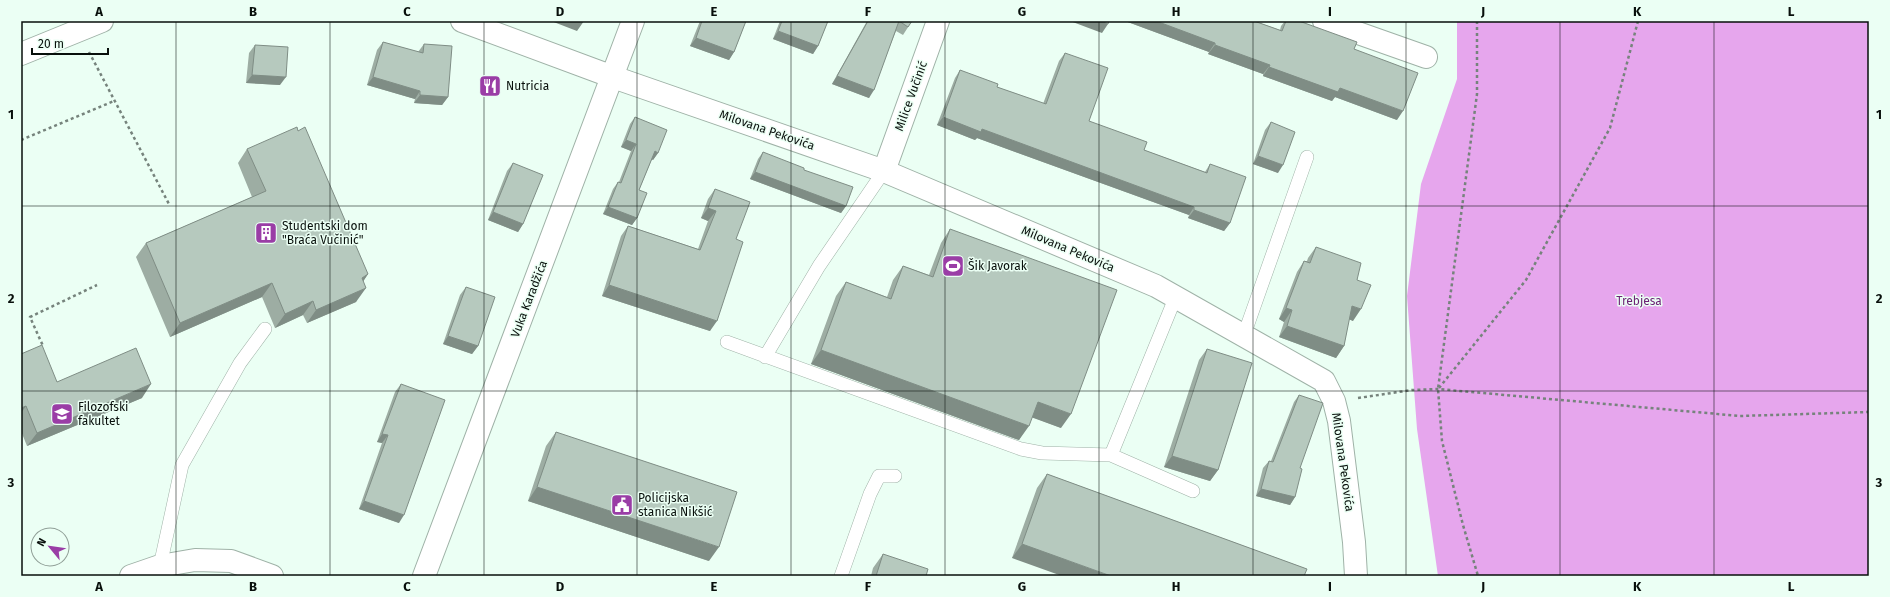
<svg xmlns="http://www.w3.org/2000/svg" width="1890" height="597" viewBox="0 0 1890 597" font-family="'Fira Sans',sans-serif">
<style>
.forest{fill:#e6a6ed}
.lines{fill:none;stroke-linecap:round;stroke-linejoin:round}
.lane-casing{stroke:#9fb2a7;stroke-width:14}
.street-casing{stroke:#9fb2a7;stroke-width:24}
.secondary-casing{stroke:#9fb2a7;stroke-width:24}
.path{stroke:#76837c;stroke-width:2.5;stroke-dasharray:3 3;stroke-linecap:butt}
.lane{stroke:#fff;stroke-width:13}
.street{stroke:#fff;stroke-width:22}
.secondary{stroke:#fff;stroke-width:22}
.wall{fill:#9dada3}
.shaded-wall{fill:#7f8d85}
.building{fill:#b6c9be;stroke:#7f8d85}
.grid{fill:none;stroke:#080f0b;stroke-width:1;stroke-opacity:0.55}
.labels{text-anchor:middle;dominant-baseline:central;stroke-width:3;stroke-linejoin:round;paint-order:stroke}
.poi-label{font-size:12px;fill:#080f0b;stroke:#ebfff4;text-anchor:start}
.street-label{font-size:12px;fill:#080f0b;stroke:#ebfff4}
.park-label{font-size:12px;fill:#6d2276;stroke:#ebfff4}
.neatline{fill:none;stroke:#080f0b;stroke-width:1.5}
.grid-label{font-size:13px;text-anchor:middle;font-weight:bold;fill:#080f0b}
</style>
<rect width="100%" height="100%" fill="#ebfff4"/>
<!-- forest -->
<path class="forest" d="M1457,21H1869V576H1438L1417,429L1407,296L1421,184L1457,79Z"/>
<g class="lines">
<!-- lane casing -->
<g class="lane-casing">
<path id="lane" d="M1244,335L1307,157
M727,342L1021,449L1042,453L1111,455L1193,491
M765,357L819,266L884,171
M1111,455L1176,296
M163,571L160,566L182,465L240,363L265,329
M841,576L870,494L879,476H895"/>
</g>
<!-- street casing -->
<g class="street-casing">
<path id="street" d="M1324,21L1426,57
M613,77L884,171L1156,286L1324,381L1334,401L1339,421L1354,542L1356,576
M884,171L938,21
M131,576L160,566L195,560L231,561L272,576"/>
</g>
<!-- secondary casing -->
<g class="secondary-casing">
<path id="secondary" d="M462,21L613,77
M21,54L102,21
M424,576L633,21"/>
</g>
<!-- path -->
<path class="path" d="M1477,21V94L1438,389L1442,441L1463,525L1478,576
M89,52L170,206
M21,140L114,101
M39,348L43,346L30,317L97,285
M1439,388L1526,280L1610,128L1638,21
M1358,398L1412,390L1438,389L1740,416L1869,412"/>
<!-- lane -->
<use href="#lane" class="lane"/>
<!-- street -->
<use href="#street" class="street"/>
<!-- secondary -->
<use href="#secondary" class="secondary"/>
</g>
<!-- wall -->
<path class="wall" d="M700,21H746L734,52L729,60L690,46Z
M780,21H828L818,46L813,54L773,39Z
M867,21H912L903,35L896,31L869,98L832,84Z
M1125,21H1254L1280,30L1281,26L1285,21H1299L1354,49L1397,120L1335,97L1332,101L1263,76V74L1208,54L1209,52Z
M383,42L418,52L424,44L448,97L442,105L414,103L415,99L367,85L377,50Z
M255,45L280,85L246,83L249,53Z
M1065,53L1089,121L1144,150L1205,172L1210,164L1230,223L1224,231L1188,218L1189,215L977,138L975,140L937,125L955,78L960,70L997,87L1043,104L1059,61Z
M635,117L658,153L653,160L652,159L639,190L637,218L632,225L603,214L613,189L618,182H619L631,151L621,147L630,124Z
M1271,122L1278,173L1253,164L1265,130Z
M247,149L368,274L363,281L356,302L307,323L303,315L275,328L262,297L170,337L136,257L146,243L252,197L238,163Z
M763,152L846,206L841,213L750,179L758,159Z
M513,163L523,224L518,232L488,220L507,171Z
M715,189L736,239L710,331L602,296L621,236L628,226L698,249L708,221L701,218L708,199Z
M950,229L1061,428L1032,417L1019,440L811,364L836,296L846,282L887,297L893,280L903,266L929,275L941,243Z
M1316,247L1357,280L1353,321L1349,319L1344,346L1336,358L1279,337L1284,322L1279,319L1297,272L1304,261H1307L1308,258Z
M466,287L478,346L472,354L443,344L460,295Z
M1207,349L1218,470L1210,481L1164,467L1199,360Z
M21,354L57,382L142,398L27,446L21,431Z
M401,384L399,523L359,509L382,443L377,442L395,392Z
M1299,395L1300,468L1295,497L1290,505L1256,496L1263,468L1269,461H1271L1294,402Z
M556,432L709,561L528,501L546,446Z
M1047,474L1307,569L1012,558L1037,488Z
M883,554L926,576H871L873,568Z"/>
<!-- shaded-wall -->
<path class="shaded-wall" d="M551,21H584L577,31Z
M1070,21H1101L1108,24L1102,33Z
M1125,21H1156L1215,43L1209,52Z
M778,31L818,46L813,54L773,39Z
M696,38L734,52L729,60L690,46Z
M1215,45L1270,65L1263,74L1208,54Z
M1269,67L1340,88L1403,111L1397,120L1335,97L1332,101L1263,76Z
M252,75L286,77L280,85L246,83Z
M837,76L874,90L869,98L832,84Z
M373,77L420,91L415,99L367,85Z
M420,95L448,97L442,105L414,103Z
M943,117L982,129L1194,207L1189,215L977,138L975,140L937,125Z
M626,140L636,144L631,151L621,147Z
M655,151L658,153L653,160L650,158Z
M1258,156L1283,165L1278,173L1253,164Z
M755,172L846,206L841,213L750,179Z
M608,207L637,218L632,225L603,214Z
M708,208L716,211L708,221L701,218Z
M1194,210L1230,223L1224,231L1188,218Z
M493,212L523,224L518,232L488,220Z
M368,274L359,288L362,278Z
M272,283L262,297L170,337L180,323Z
M609,285L717,321L710,331L602,296Z
M366,288L356,302L307,323L316,310Z
M313,301L303,315L275,328L285,314Z
M1352,306L1361,309L1353,321L1344,317Z
M1286,308L1292,310L1284,322L1279,319Z
M1287,326L1344,346L1336,358L1279,337Z
M448,336L478,346L472,354L443,344Z
M821,350L1029,426L1019,440L811,364Z
M151,384L142,398L27,446L37,433Z
M1038,402L1071,414L1061,428L1028,416Z
M26,406L21,413V408Z
M382,434L388,435L382,443L377,442Z
M1172,456L1218,470L1210,481L1164,467Z
M537,487L719,547L709,561L528,501Z
M1261,489L1295,497L1290,505L1256,496Z
M364,501L404,515L399,523L359,509Z
M1022,544L1111,576H1062L1012,558Z"/>
<!-- building -->
<path class="building" d="M702,21H746L734,52L696,38Z
M782,21H828L818,46L778,31Z
M868,21H912L908,27L899,21L874,90L837,76Z
M1101,21H1109L1108,24Z
M1156,21H1254L1282,31L1286,21H1299L1357,42L1354,49L1418,73L1403,111L1340,88L1338,92L1269,67L1270,65L1215,45V43Z
M383,42L423,53L424,44L452,46L448,97L420,95V91L373,77Z
M255,45L288,47L286,77L252,75Z
M1065,53L1108,68L1089,121L1147,142L1144,150L1207,173L1210,164L1246,177L1230,223L1194,210V207L982,129L981,132L943,117L960,70L998,84L997,87L1046,104Z
M635,117L667,130L658,153L655,151L639,190L647,193L637,218L608,207L618,182L621,183L636,144L626,140Z
M1271,122L1295,132L1283,165L1258,156Z
M297,127L298,131L305,127L368,274L362,278L366,288L316,310L313,301L285,314L272,283L180,323L146,243L266,191L247,149Z
M763,152L804,168V170L853,187L846,206L755,172Z
M513,163L543,175L523,224L493,212Z
M715,189L750,202L736,239L743,242L717,321L609,285L628,226L700,250L716,211L708,208Z
M950,229L1117,290L1071,414L1038,402L1029,426L821,350L846,282L891,299L903,266L933,277Z
M1316,247L1361,263L1357,280L1371,285L1361,309L1352,306L1344,346L1287,326L1292,310L1286,308L1304,261L1310,263Z
M466,287L495,297L478,346L448,336Z
M42,345L57,382L136,348L151,384L37,433L26,406L21,408V354Z
M1207,349L1252,363L1218,470L1172,456Z
M401,384L445,400L404,515L364,501L388,435L382,434Z
M1299,395L1323,403L1300,468L1302,469L1295,497L1261,489L1269,461L1273,462Z
M556,432L737,492L719,547L537,487Z
M1047,474L1307,569L1304,576H1111L1022,544Z
M883,554L928,569L926,576H876Z"/>
<!-- grid -->
<path class="grid" d="M176,21V576M330,21V576M484,21V576M637,21V576M791,21V576M945,21V576M1099,21V576M1253,21V576M1406,21V576M1560,21V576M1714,21V576M21,206H1869M21,391H1869"/>
<!-- icons -->
<defs>
<g id="restaurant-square" transform="scale(1.15)"><rect x="-9" y="-9" width="18" height="18" rx="4" fill="#9a3da6" stroke="#ebfff4"/><path d="M-5-6h1v4h1v-4h1v4h1v-4h1v5L-1.5 .5V6h-2V.5L-5-1ZM5-6V6H3V1.5H1.5Q1.5-4 5-6Z" fill="#fff"/></g>
<g id="building-square" transform="scale(1.15)"><rect x="-9" y="-9" width="18" height="18" rx="4" fill="#9a3da6" stroke="#ebfff4"/><path d="M-4-6H4V6H1V3H-1V6H-4ZM-2.5-4.3h1.7v1.8h-1.7ZM.8-4.3h1.7v1.8H.8ZM-2.5-1h1.7V.8h-1.7ZM.8-1h1.7V.8H.8Z" fill="#fff"/></g>
<g id="stadium-square" transform="scale(1.15)"><rect x="-9" y="-9" width="18" height="18" rx="4" fill="#9a3da6" stroke="#ebfff4"/><path d="M0-5a6.5 5 0 1 0 0 10a6.5 5 0 1 0 0-10ZM-3.5-1.8h7v3.6h-7Z" fill="#fff"/></g>
<g id="university-square" transform="scale(1.15)"><rect x="-9" y="-9" width="18" height="18" rx="4" fill="#9a3da6" stroke="#ebfff4"/><path d="M0-5L7-2L0 1L-7-2ZM-4 1L0 2.5L4 1V4Q0 6-4 4Z" fill="#fff"/></g>
<g id="civic-square" transform="scale(1.15)"><rect x="-9" y="-9" width="18" height="18" rx="4" fill="#9a3da6" stroke="#ebfff4"/><path d="M-.6-6.5H3V-4.5H.6V-3L4-1V1h2V6H-6V1h2V-1L-.6-3ZM-1.2 2.5V6h2.4V2.5Z" fill="#fff"/></g>
</defs>
<g fill-rule="evenodd">
<use href="#restaurant-square" x="490" y="86"/>
<use href="#building-square" x="266" y="233"/>
<use href="#stadium-square" x="953" y="266"/>
<use href="#university-square" x="62" y="414"/>
<use href="#civic-square" x="622" y="505"/>
</g>
<g class="labels">
<!-- poi labels -->
<g class="poi-label">
<text x="506" y="86">Nutricia</text>
<text x="282" y="226">Studentski dom<tspan x="282" dy="14">"Braća Vučinić"</tspan></text>
<text x="968" y="266">Šik Javorak</text>
<text x="78" y="407">Filozofski<tspan x="78" dy="14">fakultet</tspan></text>
<text x="638" y="498">Policijska<tspan x="638" dy="14">stanica Nikšić</tspan></text>
</g>
<!-- street labels -->
<g class="street-label">
<text transform="translate(911 96) rotate(-70)">Milice Vučinić</text>
<text transform="translate(767 130) rotate(19)">Milovana Pekovića</text>
<text transform="translate(1068 249) rotate(23)">Milovana Pekovića</text>
<text transform="translate(529 299) rotate(-69)">Vuka Karadžića</text>
<text transform="translate(1343 462) rotate(82)">Milovana Pekovića</text>
</g>
<!-- park labels -->
<g class="park-label">
<text x="1639" y="301">Trebjesa</text>
</g>
</g>
<!-- border -->
<rect width="1890" height="597" fill="none" stroke="#ebfff4" stroke-width="44"/>
<!-- north arrow -->
<g transform="translate(50 547) rotate(299)"><circle r="19" fill="#ebfff4" stroke="#909f97"/>
<path d="M0-3L7 15L0 10L-7 15Z" fill="#9a3da6"/>
<text y="-6" font-size="11" font-weight="bold" text-anchor="middle" fill="#080f0b">N</text>
</g>
<!-- scale -->
<path d="M32 48v6h76v-6" fill="none" stroke="#080f0b" stroke-width="2"/>
<text x="38" y="48" font-size="12" fill="#080f0b" stroke="#ebfff4" stroke-width="3" paint-order="stroke">20 m</text>
<rect x="22" y="22" width="1846" height="553" class="neatline"/>
<g class="grid-label">
<text x="99" y="16">A</text>
<text x="253" y="16">B</text>
<text x="407" y="16">C</text>
<text x="560" y="16">D</text>
<text x="714" y="16">E</text>
<text x="868" y="16">F</text>
<text x="1022" y="16">G</text>
<text x="1176" y="16">H</text>
<text x="1330" y="16">I</text>
<text x="1483" y="16">J</text>
<text x="1637" y="16">K</text>
<text x="1791" y="16">L</text>
<text x="11" y="119">1</text>
<text x="1879" y="119">1</text>
<text x="11" y="303">2</text>
<text x="1879" y="303">2</text>
<text x="11" y="487">3</text>
<text x="1879" y="487">3</text>
<text x="99" y="591">A</text>
<text x="253" y="591">B</text>
<text x="407" y="591">C</text>
<text x="560" y="591">D</text>
<text x="714" y="591">E</text>
<text x="868" y="591">F</text>
<text x="1022" y="591">G</text>
<text x="1176" y="591">H</text>
<text x="1330" y="591">I</text>
<text x="1483" y="591">J</text>
<text x="1637" y="591">K</text>
<text x="1791" y="591">L</text>
</g>
</svg>
